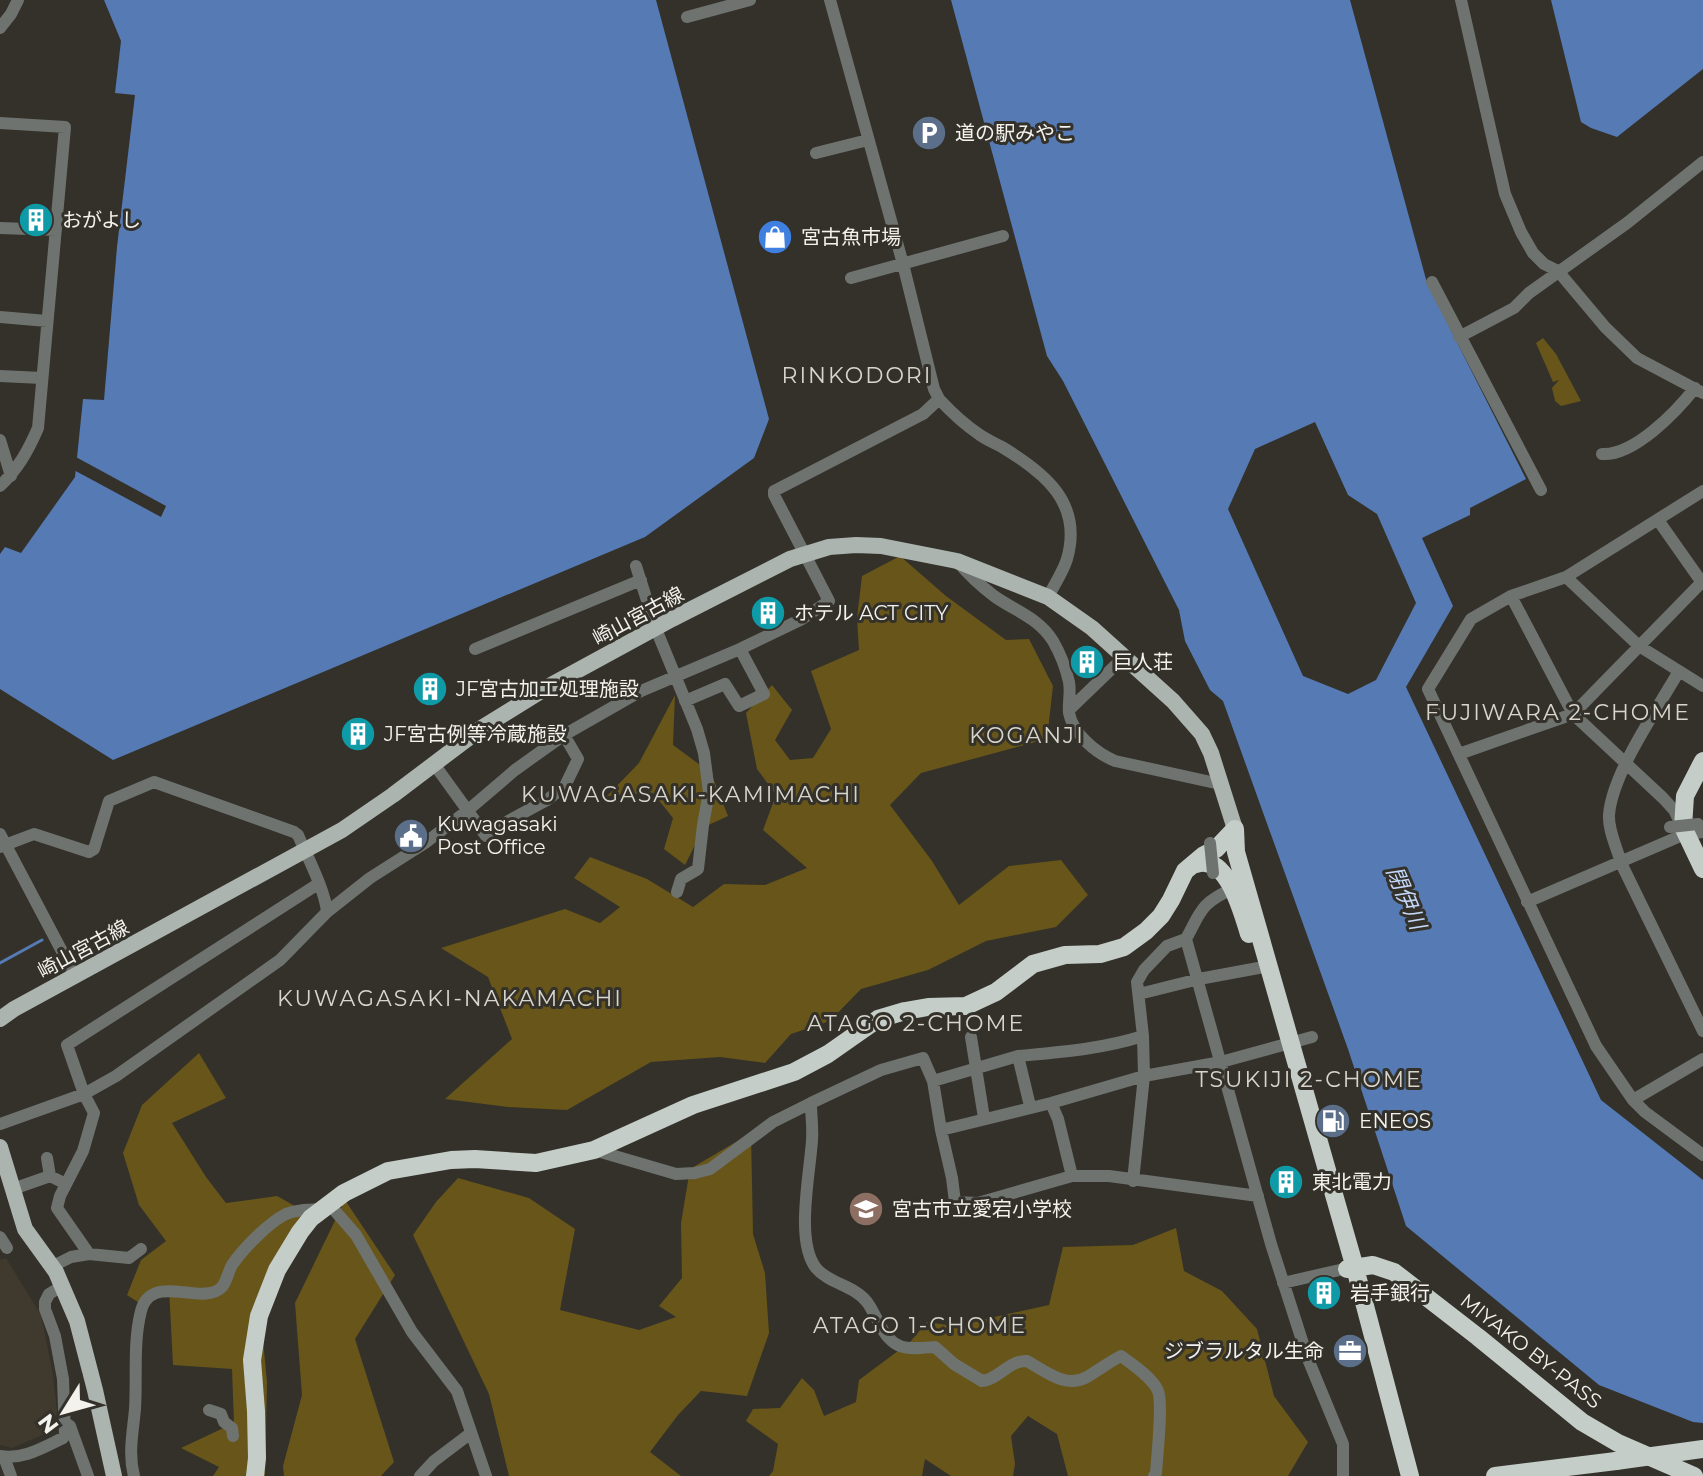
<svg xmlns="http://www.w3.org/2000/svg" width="1703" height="1476" viewBox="0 0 1703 1476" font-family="Montserrat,'Noto Sans JP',sans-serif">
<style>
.built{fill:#3f3a2d}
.forest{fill:#67551a}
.water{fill:#557ab4;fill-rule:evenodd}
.pier{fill:#33312a}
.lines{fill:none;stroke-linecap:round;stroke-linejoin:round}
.stream{stroke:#557ab4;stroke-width:3}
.minor{stroke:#6f7370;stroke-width:12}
.major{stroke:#acb4af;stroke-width:16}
.highway{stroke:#c4cdc8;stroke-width:18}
.minor-bridge{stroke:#6f7370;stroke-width:12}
.highway-bridge{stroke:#c4cdc8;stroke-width:18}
.labels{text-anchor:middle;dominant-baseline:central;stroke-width:6;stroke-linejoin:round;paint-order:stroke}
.poi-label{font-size:20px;fill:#f3f2ed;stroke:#33312a;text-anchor:start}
.street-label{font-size:20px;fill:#f3f2ed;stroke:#33312a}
.neighbourhood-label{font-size:22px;letter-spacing:2px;fill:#d8d5cc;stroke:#33312a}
.water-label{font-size:22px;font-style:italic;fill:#c3d8f9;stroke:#33312a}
</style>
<rect width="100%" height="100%" fill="#33312a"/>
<!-- built -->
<path class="built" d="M6,1258L41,1315L53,1374L59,1428L12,1448L0,1445V1260Z"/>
<!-- forest -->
<path class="forest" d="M1543,338L1556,354L1581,401L1561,406L1555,401L1552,388L1559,380L1553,382L1536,343Z
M900,556L946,596L1006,640L1029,639L1053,686L1047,739L921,773L890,805L932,861L959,905L1009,866L1061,860L1088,895L1056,927L986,941L928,970L861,989L830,1021L791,1034L765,1063L720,1057L651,1062L567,1110L508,1107L445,1099L512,1039L488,977L441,948L565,909L600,923L620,907L574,878L590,857L647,879L693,907L724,884L765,885L807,868L763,830L776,795L757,769L746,713L772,685L792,710L775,740L790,760L813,758L831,729L811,671L859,650L857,618L862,576Z
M675,695L673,745L711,773L728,816L704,827L685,865L664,849L673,818L653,793L607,796L639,763Z
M199,1053L226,1098L172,1123L206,1177L226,1203L277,1196L320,1220L259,1299L267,1382L265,1476H213L219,1467L181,1448L234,1423L232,1369L173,1365L169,1288L144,1306L127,1295L141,1260L166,1241L139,1205L123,1153L142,1105Z
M751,1133L753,1234L765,1273L769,1333L747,1396L701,1391L678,1415L650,1452L681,1476H509L489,1394L413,1235L436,1202L458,1178L529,1198L575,1229L560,1310L639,1330L676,1317L659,1306L682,1278L681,1223L690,1169Z
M345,1200L395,1275L355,1339L394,1462L381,1476H284L283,1466L302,1395L295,1303Z
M1176,1228L1184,1271L1222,1291L1257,1329L1274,1396L1308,1442L1288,1476H1068L1057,1434L1028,1416L1011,1436L1015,1464L1013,1476H951L925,1459L922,1476H769L773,1471L778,1444L746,1421L753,1409L780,1408L802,1378L814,1390L824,1416L856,1402L859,1380L910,1342L927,1322L954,1326L1049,1305L1063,1247L1133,1245Z"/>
<!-- water -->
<path class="water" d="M104,0H656L769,419L754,458L645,537L113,760L0,689V554L5,547L21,553L75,477L83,399L104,400L117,247L135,95L115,93L121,41Z
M951,0H1350L1427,283L1526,479L1470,508V515L1422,538L1453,606L1406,687L1601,1100L1703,1180V1423L1693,1422L1599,1385L1406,1226L1348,1049L1223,701L1210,690L1185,641L1179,610L1063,381L1047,356ZM1315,422L1348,495L1377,514L1416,603L1376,680L1348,694L1303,676L1228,509L1255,449Z
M1551,0H1703V69L1617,137L1591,128L1581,122Z"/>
<!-- pier -->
<path class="pier" d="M74,456L166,506L161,517L72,469Z"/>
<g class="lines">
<!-- stream -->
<path class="stream" d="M0,963L42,940"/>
<!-- minor -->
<path class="minor" d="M830,0L903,264L934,389L939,399
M1461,0L1505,194L1521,232L1533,253L1544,264L1558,271L1605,327L1637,358L1703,393
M687,17L750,0
M0,28L11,14L18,0
M0,123L65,127L38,428C28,451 18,469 0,486
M816,153L868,140
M0,228L56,230
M851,278L1003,236
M1432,282L1541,490
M0,317L47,321
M1459,337L1514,308L1529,293L1627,223L1703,162
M0,376L42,378
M0,440L11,476
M1602,454C1634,456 1676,412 1695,388
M1703,491L1566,577L1511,596L1471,619L1428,689L1596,1046L1633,1100L1645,1112L1703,1155
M1658,520L1703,584
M958,562C969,575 981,586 994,596C1015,611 1039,618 1053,641C1060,653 1066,669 1069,682C1071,692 1068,703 1069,713C1073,734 1096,753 1115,761L1220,784
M636,566L656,629L697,729L704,753L709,792L703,825L698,869L681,879L677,892
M1566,577L1639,646L1703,686
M1511,596L1573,714L1663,798L1674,810L1681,824
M475,649L641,580
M1679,671C1658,708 1612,773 1609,815C1608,830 1617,848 1621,863L1703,1031
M685,701L725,684L739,706L764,694L740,649
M1069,710L1124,657
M1459,754L1573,714L1703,581
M434,764L486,836L510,820L547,800L565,786L578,759L564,735
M0,834L75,976
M0,847L34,834L89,852L94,849L109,801L154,782L294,832L298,835C307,856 325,890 327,912L280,960L116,1076L84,1094L0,1124
M1527,902L1685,834L1703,832
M327,912L370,878L425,843L467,811L515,770L564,735L641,691L740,649L802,619L829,601L774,495V491L923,414L939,399C952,413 965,425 980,435C987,440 995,443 1002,447C1045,473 1083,503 1067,559C1063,572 1054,585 1048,597
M1186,939C1201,911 1201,903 1232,889
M1139,994L1199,979L1269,966
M971,1037L984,1118
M933,1081L1018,1056
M1633,1100L1703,1059
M1051,1103L1058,1119L1072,1176
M1030,1106L1018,1056C1061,1052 1102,1049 1143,1036
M941,1130L1051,1103L1144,1076L1221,1062L1312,1037
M594,1150L676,1174L695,1173L710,1169L773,1122L811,1103
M47,1158L50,1176
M1133,1181L1144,1076L1143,1036L1137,982L1144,970L1167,946L1186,939L1271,1244L1308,1359L1343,1444V1476
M13,1189L50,1176L66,1184
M329,1204L356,1235L412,1332L457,1391L486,1476
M0,1237L7,1248
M89,1254L129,1258L141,1249
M53,1266L71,1257L89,1254L57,1208L60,1196L83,1151L94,1113L84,1094L67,1045L318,884
M1283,1283L1344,1269
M209,1410L221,1414L224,1422L232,1428L233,1436
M67,1424L70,1426L88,1476
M0,1456C23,1460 42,1448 63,1438L65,1435L63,1379L55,1336L45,1309V1302L49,1294L62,1286
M4,1457L11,1476
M134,1476C128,1453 133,1432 135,1409C137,1377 133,1342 141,1311C143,1303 148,1296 156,1293C175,1286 208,1302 222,1287C227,1281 228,1272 232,1265C243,1249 268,1223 286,1214C297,1209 310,1210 322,1209
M420,1476L434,1461L471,1433
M1154,1476L1156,1473C1157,1457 1163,1403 1158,1391C1153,1378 1132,1364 1121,1356C1109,1362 1099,1370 1087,1377C1066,1389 1045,1371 1027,1361C1009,1360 999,1379 982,1381L954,1364L935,1347C907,1349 893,1352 879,1323C875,1316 872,1309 867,1302C854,1285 829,1284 816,1268C795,1241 810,1174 812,1140C813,1128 811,1116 811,1103L881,1070L923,1058L933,1081L941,1130L952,1178L955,1202L978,1203L1072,1176H1109L1258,1196"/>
<!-- major -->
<path class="major" d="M0,1019L14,1009L342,830L393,795L483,727L551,685L672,619L790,559L829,547L856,545L881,546L957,561L1048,597L1092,628L1173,701L1202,734L1211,753L1235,829
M0,1147L25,1229L56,1272L77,1321L95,1390L114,1476"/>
<!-- highway -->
<path class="highway" d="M1703,761L1685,796L1683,827L1703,869
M1235,829L1236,852L1355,1268L1410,1476
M1196,864C1227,853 1242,912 1249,934
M1347,1269L1373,1265L1394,1272L1478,1337L1582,1422L1618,1443L1694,1476
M255,1476L257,1458L256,1411L252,1360L259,1316L277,1270L300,1232L311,1218L344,1193L388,1171L451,1160L475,1159L536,1163L594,1150L693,1105L794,1072L828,1054L878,1019L905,1011L928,1007L966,1006L996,992L1033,964L1065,955L1100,954L1124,947L1146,931L1161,916L1171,900L1185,871L1204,855L1216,849L1235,829
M1495,1476L1616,1461"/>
<!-- minor-bridge -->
<path class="minor-bridge" d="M1670,827L1698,824
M1210,843L1213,873"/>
<!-- highway-bridge -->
<path class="highway-bridge" d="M1616,1461L1703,1449"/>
</g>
<!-- icons -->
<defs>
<g id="parking-disc" transform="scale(1.8)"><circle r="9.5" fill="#5c6f8a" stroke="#33312a"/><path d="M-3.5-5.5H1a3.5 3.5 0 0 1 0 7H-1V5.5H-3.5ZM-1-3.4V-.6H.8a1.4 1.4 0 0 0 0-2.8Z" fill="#fff"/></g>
<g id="building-disc" transform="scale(1.8)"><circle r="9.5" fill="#0f9aa8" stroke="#33312a"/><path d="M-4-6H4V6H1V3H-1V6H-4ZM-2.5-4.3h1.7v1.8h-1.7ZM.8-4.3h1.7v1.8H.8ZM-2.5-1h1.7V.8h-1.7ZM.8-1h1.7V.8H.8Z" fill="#fff"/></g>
<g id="shop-disc" transform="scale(1.8)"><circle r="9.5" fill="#3f7fe0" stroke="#33312a"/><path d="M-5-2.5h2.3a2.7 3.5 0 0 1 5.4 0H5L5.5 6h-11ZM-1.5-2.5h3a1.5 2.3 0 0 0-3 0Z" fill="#fff"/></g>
<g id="civic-disc" transform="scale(1.8)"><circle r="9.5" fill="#5c6f8a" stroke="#33312a"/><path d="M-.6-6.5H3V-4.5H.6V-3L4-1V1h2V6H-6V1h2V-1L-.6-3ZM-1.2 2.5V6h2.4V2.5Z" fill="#fff"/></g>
<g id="fuel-disc" transform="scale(1.8)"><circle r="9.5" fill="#5c6f8a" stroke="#33312a"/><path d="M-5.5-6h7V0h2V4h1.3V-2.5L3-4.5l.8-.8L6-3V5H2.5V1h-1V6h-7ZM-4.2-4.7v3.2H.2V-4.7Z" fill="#fff"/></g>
<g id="school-disc" transform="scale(1.8)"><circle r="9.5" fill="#8d6e63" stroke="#33312a"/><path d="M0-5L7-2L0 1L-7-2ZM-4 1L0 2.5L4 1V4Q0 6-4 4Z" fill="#fff"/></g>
<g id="office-disc" transform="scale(1.8)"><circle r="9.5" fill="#5c6f8a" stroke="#33312a"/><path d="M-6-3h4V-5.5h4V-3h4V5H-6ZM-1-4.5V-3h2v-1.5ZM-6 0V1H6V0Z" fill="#fff"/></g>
</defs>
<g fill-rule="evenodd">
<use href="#parking-disc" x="929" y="133"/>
<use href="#building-disc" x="36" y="220"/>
<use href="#shop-disc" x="775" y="237"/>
<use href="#building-disc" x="768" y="613"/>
<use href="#building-disc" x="1087" y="662"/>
<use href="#building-disc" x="430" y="689"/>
<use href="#building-disc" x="358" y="734"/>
<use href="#civic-disc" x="411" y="836"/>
<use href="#fuel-disc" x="1333" y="1121"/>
<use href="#building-disc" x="1286" y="1182"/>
<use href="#school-disc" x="866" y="1209"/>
<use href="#building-disc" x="1324" y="1293"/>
<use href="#office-disc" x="1350" y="1351"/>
</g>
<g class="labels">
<!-- poi labels -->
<g class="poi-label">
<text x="955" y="133">道の駅みやこ</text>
<text x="62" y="220">おがよし</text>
<text x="801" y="237">宮古魚市場</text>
<text x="794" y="613">ホテル ACT CITY</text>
<text x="1113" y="662">巨人荘</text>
<text x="456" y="689">JF宮古加工処理施設</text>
<text x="384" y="734">JF宮古例等冷蔵施設</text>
<text x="437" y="824">Kuwagasaki<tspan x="437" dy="23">Post Office</tspan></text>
<text x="1359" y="1121">ENEOS</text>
<text x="1312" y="1182">東北電力</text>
<text x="892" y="1209">宮古市立愛宕小学校</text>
<text x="1350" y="1293">岩手銀行</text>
<text x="1324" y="1351" text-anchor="end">ジブラルタル生命</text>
</g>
<!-- street labels -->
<g class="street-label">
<text transform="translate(638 616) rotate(-28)">崎山宮古線</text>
<text transform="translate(83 949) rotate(-28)">崎山宮古線</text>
<text transform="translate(1531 1351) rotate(38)">MIYAKO BY-PASS</text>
</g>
<!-- neighbourhood labels -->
<g class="neighbourhood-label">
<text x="857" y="375">RINKODORI</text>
<text x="1558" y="712">FUJIWARA 2-CHOME</text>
<text x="1027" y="735">KOGANJI</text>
<text x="691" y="794">KUWAGASAKI-KAMIMACHI</text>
<text x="450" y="998">KUWAGASAKI-NAKAMACHI</text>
<text x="916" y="1023">ATAGO 2-CHOME</text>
<text x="1309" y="1079">TSUKIJI 2-CHOME</text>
<text x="920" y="1325">ATAGO 1-CHOME</text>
</g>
<!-- water labels -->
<g class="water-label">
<text transform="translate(1406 898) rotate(67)">閉伊川</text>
</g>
</g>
<!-- north arrow -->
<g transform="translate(64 1412) rotate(233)" stroke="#33312a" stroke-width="6" paint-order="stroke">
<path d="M0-6L14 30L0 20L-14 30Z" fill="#f3f2ed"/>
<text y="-12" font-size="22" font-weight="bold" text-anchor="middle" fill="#f3f2ed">N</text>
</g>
</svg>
